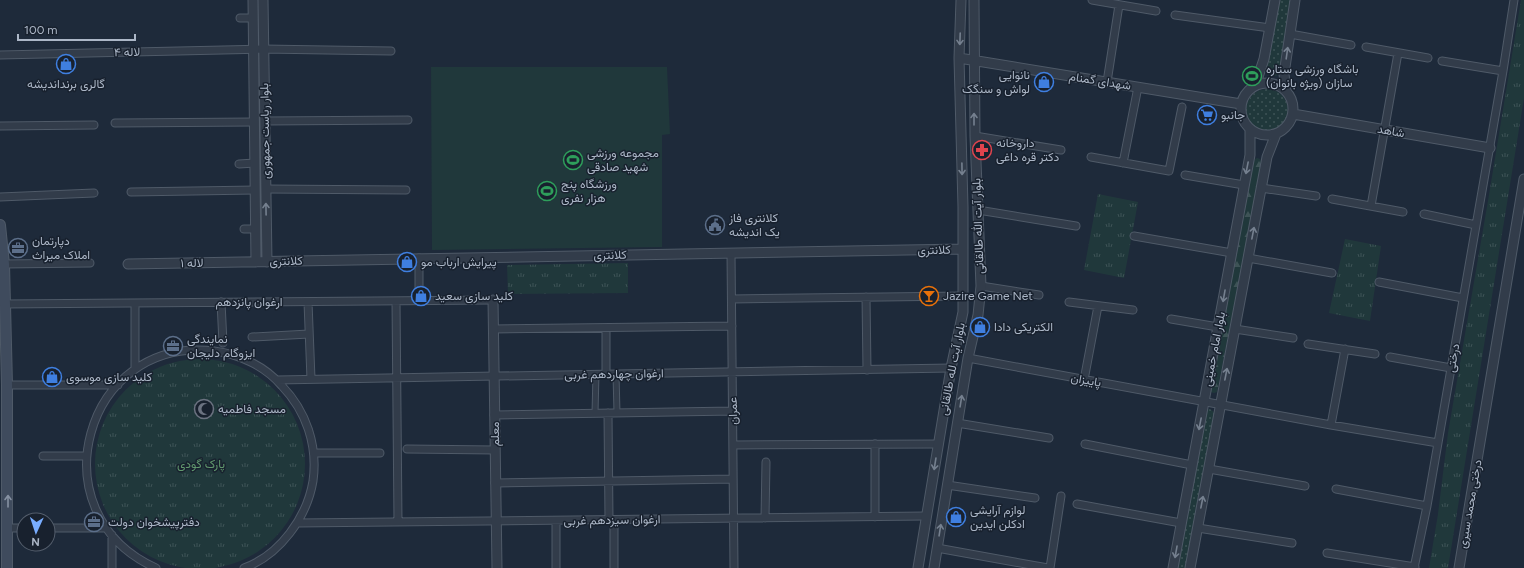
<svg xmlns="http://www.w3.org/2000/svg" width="1524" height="568" viewBox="0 0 1524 568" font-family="Figtree,Vazirmatn,sans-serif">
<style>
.grass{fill:url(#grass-dots)}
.forest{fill:url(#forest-firs)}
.park{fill:url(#park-tufts)}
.garden{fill:#20383b}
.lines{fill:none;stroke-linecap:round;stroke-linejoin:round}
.pedestrian-casing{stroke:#4f5a68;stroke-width:7}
.minor-casing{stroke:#4f5a68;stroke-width:9}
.tertiary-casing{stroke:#4f5a68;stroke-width:11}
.secondary-casing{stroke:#4f5a68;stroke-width:12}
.pedestrian{stroke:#323c4a;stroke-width:5}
.minor{stroke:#323c4a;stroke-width:7}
.tertiary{stroke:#323c4a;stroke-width:9}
.secondary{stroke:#3f4b5d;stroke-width:10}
.oneway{stroke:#75808f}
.oneway2{stroke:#8691a2}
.labels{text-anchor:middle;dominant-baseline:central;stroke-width:3;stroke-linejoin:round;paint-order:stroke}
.street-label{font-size:12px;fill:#acb7c7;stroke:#18212e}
.poi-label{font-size:12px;fill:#acb7c7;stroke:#18212e;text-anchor:start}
.park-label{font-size:12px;fill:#61996e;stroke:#18212e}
</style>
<defs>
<pattern id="grass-dots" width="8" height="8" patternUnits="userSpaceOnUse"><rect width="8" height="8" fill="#20383b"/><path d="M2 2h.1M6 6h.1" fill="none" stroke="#3e5356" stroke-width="1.8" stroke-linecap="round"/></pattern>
<pattern id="forest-firs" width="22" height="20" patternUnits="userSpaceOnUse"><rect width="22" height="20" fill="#20383b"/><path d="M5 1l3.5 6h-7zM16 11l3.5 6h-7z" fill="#3e5356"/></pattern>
<pattern id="park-tufts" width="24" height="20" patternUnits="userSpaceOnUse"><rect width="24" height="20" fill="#20383b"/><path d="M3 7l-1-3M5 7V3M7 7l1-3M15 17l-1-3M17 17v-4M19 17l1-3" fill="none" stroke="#3e5356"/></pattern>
</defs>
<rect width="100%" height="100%" fill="#1e2a3a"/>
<!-- grass -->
<path class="grass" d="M1276,0H1293L1281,73C1274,78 1270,77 1264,71Z
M1246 110a21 21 0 1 1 42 0a21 21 0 1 1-42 0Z
M1210,409L1215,413L1187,568H1176L1206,410Z"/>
<!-- forest -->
<path class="forest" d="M1257,158L1260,159L1262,163L1217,392L1214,393L1211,392V389L1254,161L1255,159Z"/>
<!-- park -->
<path class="park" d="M1521,0H1524V98L1448,568H1429L1438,514L1448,433L1488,201Z
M1098,194L1138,202L1124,278L1084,270Z
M1345,239L1381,246L1370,321L1329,313Z
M628,263V293L508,294L507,265Z
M95 464a105 105 0 1 1 210 0a105 105 0 1 1-210 0Z"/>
<!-- garden -->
<path class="garden" d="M431,67H667L670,134L662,135V247L432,250Z"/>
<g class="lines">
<!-- pedestrian casing -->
<g class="pedestrian-casing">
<path id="pedestrian" d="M616,374L617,413
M595,413L596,374"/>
</g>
<!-- minor casing -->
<g class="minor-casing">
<path id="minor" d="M1092,0L1156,11
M1175,15L1270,28
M240,18H253
M1290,34L1351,45
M1366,47L1428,58
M0,55L263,49L391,51
M1442,61L1503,71
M1107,82L1119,5
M265,121L408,120
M115,123L254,122
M0,126L94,125
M975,136L1061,150
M1091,157L1169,171L1182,107
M1123,163L1138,87
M239,164L255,163
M1185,175L1244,185
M1261,188L1316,196
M266,189L406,190
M131,192L255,190
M0,197L94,193
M1332,199L1403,212
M1371,206L1398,53
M978,210L1076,226
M1424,214L1476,225
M244,229H256
M1134,236L1232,253
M731,253L734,568
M419,258V301
M1248,258L1332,273
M4,264L90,263
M1379,282L1463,298
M981,286L1039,295
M866,297L867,370
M732,299L963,296
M396,301L398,522
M221,302L223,343
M308,302L311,379
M1069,302L1133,310
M135,303V368
M4,304L493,300
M1171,319L1218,327
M606,328V374
M493,329L732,326
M1235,329L1293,338
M252,337L309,334
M1308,344L1375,354
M1390,357L1451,368
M968,358L1331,425L1438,443
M277,380L951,368
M1084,380L1098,306
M7,385H118
M608,413L609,520
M494,415L733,411
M957,423L1049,438
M1331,425L1345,349
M875,444V517
M1085,444L1192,465
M733,445L938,444
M407,449L495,450
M314,453H380
M43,456H86
M1209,469L1305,486
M495,483L733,479
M947,485L1035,498
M1336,489L1427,506
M1077,504L1181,523
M765,518L766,462
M297,523L926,516
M8,528H24
M48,528H106
M1198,528L1292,543
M112,535V568
M937,548L1048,568
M1327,553L1415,567
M156,568C35,514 84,335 214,351C239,354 265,366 282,386C306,411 318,445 313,481C307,517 280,555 244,568
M556,568V521
M614,568V520
M1050,568L1061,496
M1414,568L1427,506L1503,71L1514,0"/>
</g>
<!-- tertiary casing -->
<g class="tertiary-casing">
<path id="tertiary" d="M253,0L256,262
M263,0L267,262
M959,58L1241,104
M1241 109a26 26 0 1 1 52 0a26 26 0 1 1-52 0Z
M1255,86L1264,59L1275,0
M1286,91L1284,74L1295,0
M1293,114L1490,148
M128,264L963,249
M493,300L497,568
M918,568L951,368L963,312V207L959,58L961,0
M934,568L968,358L978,315L981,286L975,136L974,0
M1173,568L1250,155V130
M1190,568L1267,157L1276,134
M1459,568L1524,179"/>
</g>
<!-- secondary casing -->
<g class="secondary-casing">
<path id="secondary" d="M0,225L4,264L7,385V568"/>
</g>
<!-- pedestrian -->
<use href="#pedestrian" class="pedestrian"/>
<!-- minor -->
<use href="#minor" class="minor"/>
<!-- tertiary -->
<use href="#tertiary" class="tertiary"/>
<!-- secondary -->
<use href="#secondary" class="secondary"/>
</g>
<!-- one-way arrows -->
<defs><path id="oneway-shaft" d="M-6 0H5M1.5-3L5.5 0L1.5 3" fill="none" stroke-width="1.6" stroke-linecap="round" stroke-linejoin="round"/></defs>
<g class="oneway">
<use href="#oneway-shaft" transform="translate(960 39) rotate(92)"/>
<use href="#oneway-shaft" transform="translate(1287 53) rotate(-82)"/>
<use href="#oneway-shaft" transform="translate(974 119) rotate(-90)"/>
<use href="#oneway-shaft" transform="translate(1247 168) rotate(101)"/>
<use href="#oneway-shaft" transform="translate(962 169) rotate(89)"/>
<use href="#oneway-shaft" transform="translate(266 209) rotate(-91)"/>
<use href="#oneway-shaft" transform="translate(1253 233) rotate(-79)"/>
<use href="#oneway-shaft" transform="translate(1224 296) rotate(100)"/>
<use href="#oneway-shaft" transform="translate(1226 374) rotate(-79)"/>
<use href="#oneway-shaft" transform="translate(961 401) rotate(-81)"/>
<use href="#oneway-shaft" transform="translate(1200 424) rotate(101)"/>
<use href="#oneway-shaft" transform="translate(935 464) rotate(99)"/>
<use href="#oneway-shaft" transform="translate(1202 502) rotate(-79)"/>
<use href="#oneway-shaft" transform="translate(940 530) rotate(-81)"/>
<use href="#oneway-shaft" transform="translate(1176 552) rotate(100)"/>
</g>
<use class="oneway2" href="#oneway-shaft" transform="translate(8 501) rotate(-90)"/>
<!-- icons -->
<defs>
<g id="shop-ring" transform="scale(1)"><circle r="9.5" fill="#18212e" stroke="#3f7fe0" stroke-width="1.5"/><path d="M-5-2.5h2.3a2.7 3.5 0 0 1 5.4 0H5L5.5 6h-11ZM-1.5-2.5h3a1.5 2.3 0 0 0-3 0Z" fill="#3f7fe0"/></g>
<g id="stadium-ring" transform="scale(1)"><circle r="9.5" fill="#18212e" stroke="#2e9e5b" stroke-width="1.5"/><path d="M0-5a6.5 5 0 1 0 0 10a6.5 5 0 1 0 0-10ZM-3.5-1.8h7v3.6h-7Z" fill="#2e9e5b"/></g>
<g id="supermarket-ring" transform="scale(1)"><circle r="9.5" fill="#18212e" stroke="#3f7fe0" stroke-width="1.5"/><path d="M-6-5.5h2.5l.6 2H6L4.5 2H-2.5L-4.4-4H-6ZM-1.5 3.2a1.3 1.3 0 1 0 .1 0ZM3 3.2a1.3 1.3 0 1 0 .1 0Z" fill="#3f7fe0"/></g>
<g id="pharmacy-ring" transform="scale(1)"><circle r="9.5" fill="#18212e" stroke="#e0444e" stroke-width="1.5"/><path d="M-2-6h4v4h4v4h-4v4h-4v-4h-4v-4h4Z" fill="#e0444e"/></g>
<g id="civic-ring" transform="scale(1)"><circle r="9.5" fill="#18212e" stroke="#5c6f8a" stroke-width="1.5"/><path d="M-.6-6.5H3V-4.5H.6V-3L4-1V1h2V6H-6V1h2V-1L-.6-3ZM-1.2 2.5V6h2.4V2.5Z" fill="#5c6f8a"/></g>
<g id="office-ring" transform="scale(1)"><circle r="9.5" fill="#18212e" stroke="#5c6f8a" stroke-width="1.5"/><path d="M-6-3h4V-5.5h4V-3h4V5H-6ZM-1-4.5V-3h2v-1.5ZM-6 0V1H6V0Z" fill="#5c6f8a"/></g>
<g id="bar-ring" transform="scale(1)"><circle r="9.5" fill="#18212e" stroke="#e8710a" stroke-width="1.5"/><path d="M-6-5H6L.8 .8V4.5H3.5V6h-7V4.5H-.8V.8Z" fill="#e8710a"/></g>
<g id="mosque-ring" transform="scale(1)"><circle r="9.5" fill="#18212e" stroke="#6b7280" stroke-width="1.5"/><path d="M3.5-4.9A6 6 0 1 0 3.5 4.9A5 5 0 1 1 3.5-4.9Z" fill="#6b7280"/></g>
</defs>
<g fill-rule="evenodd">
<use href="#shop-ring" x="66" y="64"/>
<use href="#stadium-ring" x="1252" y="76"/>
<use href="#shop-ring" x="1044" y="82"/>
<use href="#supermarket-ring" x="1207" y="115"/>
<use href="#pharmacy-ring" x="982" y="150"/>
<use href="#stadium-ring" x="573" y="160"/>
<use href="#stadium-ring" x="547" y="191"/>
<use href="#civic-ring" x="715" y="225"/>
<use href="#office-ring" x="18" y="248"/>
<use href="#shop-ring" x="407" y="262"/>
<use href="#shop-ring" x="421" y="296"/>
<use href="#bar-ring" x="929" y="296"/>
<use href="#shop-ring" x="980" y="327"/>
<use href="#office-ring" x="173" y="346"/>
<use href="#shop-ring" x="52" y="377"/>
<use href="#mosque-ring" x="204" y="409"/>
<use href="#shop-ring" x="956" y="517"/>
<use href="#office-ring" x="94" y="522"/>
</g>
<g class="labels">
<!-- street labels -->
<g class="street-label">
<text transform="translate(127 52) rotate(-1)">لاله ۴</text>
<text transform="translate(1100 81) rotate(9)">شهدای گمنام</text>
<text transform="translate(265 131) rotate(-91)">بلوار ریاست جمهوری</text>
<text transform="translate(1391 131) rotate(10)">شاهد</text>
<text transform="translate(978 226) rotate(-92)">بلوار آیت الله طالقانی</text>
<text transform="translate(934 250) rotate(-1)">کلانتری</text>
<text transform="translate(610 255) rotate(-1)">کلانتری</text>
<text transform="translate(286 261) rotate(-1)">کلانتری</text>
<text transform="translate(192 263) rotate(-1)">لاله ۱</text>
<text x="249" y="302">ارغوان پانزدهم</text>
<text transform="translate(1214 349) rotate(-79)">بلوار امام خمینی</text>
<text transform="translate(1453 358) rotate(-80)">درختی</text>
<text transform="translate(952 369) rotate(-79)">بلوار آیت لله طالقانی</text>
<text transform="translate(614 374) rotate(-1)">ارغوان چهاردهم غربی</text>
<text transform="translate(1086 380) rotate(10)">پاییزان</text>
<text transform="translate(733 411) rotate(-91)">عمران</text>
<text transform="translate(495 434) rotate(-91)">معلم</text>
<text transform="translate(1470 504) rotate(-80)">درختی محمد سیری</text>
<text transform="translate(612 520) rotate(-1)">ارغوان سیزدهم غربی</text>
</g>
<!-- poi labels -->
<g class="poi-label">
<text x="1266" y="69">باشگاه ورزشی ستاره<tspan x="1266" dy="14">سازان (ویژه بانوان)</tspan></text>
<text x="1030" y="75" text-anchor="end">نانوایی<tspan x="1030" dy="14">لواش و سنگک</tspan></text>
<text x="66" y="84" text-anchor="middle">گالری برنداندیشه</text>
<text x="1221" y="115">جانبو</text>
<text x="996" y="143">داروخانه<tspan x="996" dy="14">دکتر قره داغی</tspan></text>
<text x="587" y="153">مجموعه ورزشی<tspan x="587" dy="14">شهید صادقی</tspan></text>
<text x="561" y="184">ورزشگاه پنج<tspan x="561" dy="14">هزار نفری</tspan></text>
<text x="729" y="218">کلانتری فاز<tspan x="729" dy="14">یک اندیشه</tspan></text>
<text x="32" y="241">دپارتمان<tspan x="32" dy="14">املاک میراث</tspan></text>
<text x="421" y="262">پیرایش ارباب مو</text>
<text x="435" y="296">کلید سازی سعید</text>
<text x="943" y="296">Jazire Game Net</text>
<text x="994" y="327">الکتریکی دادا</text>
<text x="187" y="339">نمایندگی<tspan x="187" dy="14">ایزوگام دلیجان</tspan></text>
<text x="66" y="377">کلید سازی موسوی</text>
<text x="218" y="409">مسجد فاطمیه</text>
<text x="970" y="510">لوازم آرایشی<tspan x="970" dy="14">ادکلن ایدین</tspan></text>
<text x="108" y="522">دفترپیشخوان دولت</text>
</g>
<!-- park labels -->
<g class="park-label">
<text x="201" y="464">پارک گودی</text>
</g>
</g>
<!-- north arrow -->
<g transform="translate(36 532) rotate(183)"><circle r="19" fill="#18212e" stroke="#535d6b"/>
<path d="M0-3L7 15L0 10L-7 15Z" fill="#79adff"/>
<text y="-6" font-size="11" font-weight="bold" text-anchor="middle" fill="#acb7c7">N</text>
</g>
<!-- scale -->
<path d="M18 34v6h117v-6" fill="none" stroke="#acb7c7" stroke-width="2"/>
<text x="24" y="34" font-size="12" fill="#acb7c7" stroke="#18212e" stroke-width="3" paint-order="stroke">100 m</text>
</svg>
